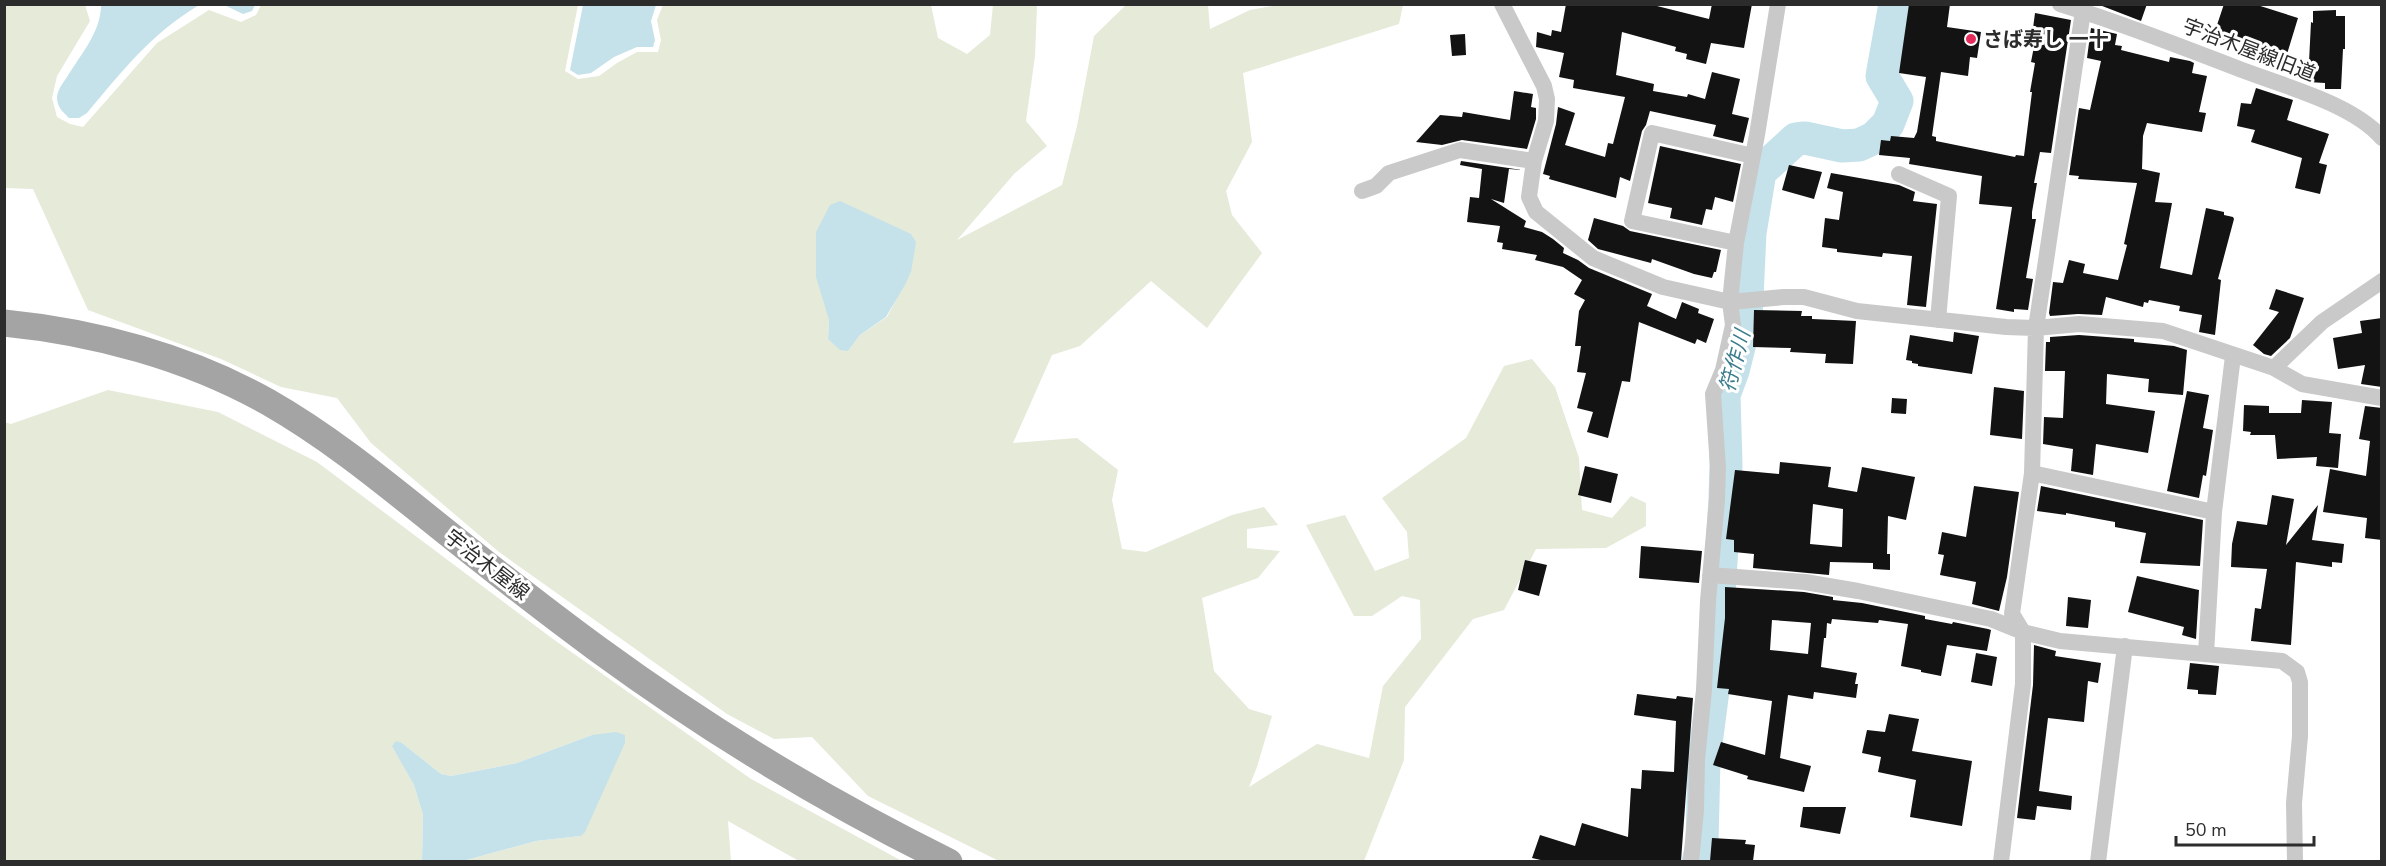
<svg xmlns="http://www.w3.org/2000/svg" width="2386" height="866" viewBox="0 0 2386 866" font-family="'Nunito Sans','Noto Sans JP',sans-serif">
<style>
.green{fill:#e5ead9;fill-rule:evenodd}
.water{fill:#c5e2ea}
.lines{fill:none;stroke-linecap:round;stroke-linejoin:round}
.river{stroke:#c5e2ea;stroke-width:33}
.building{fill:#131313;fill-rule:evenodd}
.street{stroke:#c9c9c9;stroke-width:16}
.primary{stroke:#a4a4a4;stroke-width:27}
.poi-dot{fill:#e42d5b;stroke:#fff;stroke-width:2}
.labels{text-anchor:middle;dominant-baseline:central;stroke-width:6;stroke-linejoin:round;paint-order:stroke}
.poi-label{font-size:20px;font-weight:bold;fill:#2c2c2c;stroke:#fff;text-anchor:start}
.street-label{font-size:20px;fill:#2c2c2c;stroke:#fff}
.water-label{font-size:21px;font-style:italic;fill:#3b7c8d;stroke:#fff}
</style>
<rect width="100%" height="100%" fill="#fff"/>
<!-- green -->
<path class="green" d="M5,5H85L90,21L57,76L52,98L57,117L70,124L83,127L157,43L209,10L241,22L256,15L261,5H578L565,71L578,79L599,76L617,63L637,52H658L661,40L657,20L663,5H931L938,38L967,54L990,35L993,5H1037L1035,56L1026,121L1047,146L1014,174L957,240L1062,185L1077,126L1094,36L1126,5H1208L1210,29L1250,10L1278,5H1403L1399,24L1243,73L1252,142L1226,191L1232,215L1262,253L1207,328L1151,281L1080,346L1052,355L1013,443L1077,438L1118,470L1112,500L1122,549L1146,552L1232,515L1264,507L1278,525L1247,529V548L1280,551L1258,578L1202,598L1214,671L1249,709L1272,716L1257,767L1249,787L1317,744L1369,758L1383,686L1421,639L1420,600L1402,596L1372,616H1354L1306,525L1345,515L1375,571L1409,558L1407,532L1382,498L1466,438L1504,366L1532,359L1555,387L1579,458L1582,510L1612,518L1631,496L1646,503V526L1606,548L1536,549L1504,610L1473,619L1405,707L1404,760L1364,861H999L868,796L812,737L774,739L727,714L499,552L371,443L337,398L281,387L221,359L88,310L33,189L5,188ZM911,272L887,317L860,335L848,351L828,339L829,320Z
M108,390L218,412L317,462L553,639L751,779L902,861H799L728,821L731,861H463L536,841L581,836L592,735L517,763L451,776L441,774L402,743L393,746L414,785L423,815L422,861H5L4,422L11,424Z"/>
<!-- water -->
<path class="water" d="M101,5H199C150,35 124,69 87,113L79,118H69C63,112 57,107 57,98C57,90 63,83 67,77C81,54 101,32 101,5Z
M224,5H255L252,11L243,14Z
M583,5H656L651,21L655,40L653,47H637L614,57L591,73L578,75L570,70Z
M840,201L911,234L916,242L911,272L905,285L886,317L860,335L848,351L840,350L828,339L829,320L816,277V232L830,205Z
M616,732L625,735V743L585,832L581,836L536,841L463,861H422L423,815L414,785L392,746L396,741L402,743L441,774L451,776L517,763L592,735Z"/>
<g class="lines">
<!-- river -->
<path class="river" d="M1698,862L1702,845L1704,759L1713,690L1725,498L1726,464L1724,395L1733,371L1746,319L1750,233L1760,172L1796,139L1805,138L1842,146L1859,145L1874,138L1888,124L1897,101L1882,76L1895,4"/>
</g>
<!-- building -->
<path class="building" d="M1566,4H1649L1709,19L1712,4H1752L1744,48L1711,43L1706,64L1686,59L1687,54L1675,51L1676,47L1622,32L1616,75L1654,84L1653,91L1687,97L1688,94L1705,99L1712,72L1740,79L1732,114L1749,118L1743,143L1713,136L1716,125L1650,111L1646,125L1642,131L1630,181L1620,177L1616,198L1549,179L1550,176L1543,174L1556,124L1558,107L1575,113L1565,145L1605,157L1608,143L1613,144L1625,97L1573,88L1574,80L1559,77L1564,53L1536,47L1537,32L1551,36L1552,30L1561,32Z
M1909,4H1950L1947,27L1981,32L1977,58L1970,57L1968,76L1941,72L1932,136L1936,137V141L2015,157L2016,155L2024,156L2032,92H2030L2035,63L2031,62L2036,36H2032L2035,13L2071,20L2051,153L2040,152L2034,183H2037L2032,212V219H2036L2026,278L2033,279L2028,310L2014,309V312L1996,309L2012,207L1979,204L1982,176L1909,164L1910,158L1879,155L1881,140L1890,141L1891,136L1914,138L1917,132L1926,77L1899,73Z
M2097,4H2147L2141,21Z
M2224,4H2254L2298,18L2287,54L2234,38L2232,43L2213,37Z
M2336,10V16H2345V49H2343L2341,89H2325V83L2308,82L2311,22L2313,23V11Z
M2091,28L2117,34L2115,45L2122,46L2121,50L2169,62L2170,57L2190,61L2194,63L2192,73L2207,76L2199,112L2206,113L2202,132L2147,123L2143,136L2142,169L2160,173L2155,202L2172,203L2160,268L2192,275L2206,208L2224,212V215L2233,217L2234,219L2218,279L2221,280L2215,335L2199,332L2202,315L2179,311L2180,306L2149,300L2148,303L2144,302L2143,307L2106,297L2102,315L2078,314L2050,316L2049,313L2053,282L2063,283L2069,260L2085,264L2083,273L2118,280L2127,245L2124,244L2137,183L2078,179L2079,176L2069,175L2079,108L2090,110L2101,61L2087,58Z
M1465,34L1466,55L1452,56L1450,35Z
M2256,88L2293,100L2287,120L2329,134L2319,163L2327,165L2320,194L2295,188L2302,158L2251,142L2255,130L2237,126L2241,103L2251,104Z
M1514,91L1533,94L1531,107L1536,108V119L1527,149L1462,140L1442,145L1416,142L1440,115L1462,117L1463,112L1510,120Z
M1660,146L1741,164L1733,202L1715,197L1712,210L1706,209L1702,225L1670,218L1672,208L1648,203Z
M1461,161L1522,170L1509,169L1504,203L1491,199L1526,221L1524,227L1542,232L1553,239L1564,248L1563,253L1578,260L1589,268L1652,294L1647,306L1676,319L1682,302L1699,309L1698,313L1714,319L1706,343L1697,339L1695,344L1639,322L1630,382L1622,381L1608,438L1587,432L1593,412L1577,408L1586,373L1577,372L1581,346H1575L1579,311L1585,300L1574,294L1582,280L1563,267L1535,260L1537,255L1502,249L1503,243L1497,242L1500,226L1467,222L1470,197L1479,198L1482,169L1460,165Z
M1789,165L1822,172L1814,199L1782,190Z
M1831,173L1899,185L1915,192L1913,201L1937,204L1926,307L1907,305L1912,256L1883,253L1882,257L1837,252V249L1822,247L1825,218L1839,220L1843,192L1827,188Z
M1594,218L1623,226L1630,231L1721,250L1716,272H1714L1712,278L1694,274L1652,259L1651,263L1598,249L1588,240Z
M2276,289L2304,298L2290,338L2271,356L2264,354L2253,345L2279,312L2269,309Z
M1754,310L1802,311L1801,316H1812V319L1856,321L1853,364L1825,363L1826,354L1790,352L1791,348L1753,347Z
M2382,318V387L2361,384L2365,365L2338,369L2333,338L2362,333L2360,321Z
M1954,332L1979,336L1972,374L1918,366V364L1912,363V361L1906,360L1910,335L1953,342Z
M2079,335L2134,339V342L2174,346L2187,350L2183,395L2148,392L2149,379L2107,374L2106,404L2155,411L2148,453L2096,444L2093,475L2071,471L2073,449L2043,444L2044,417L2063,418L2065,371H2045L2046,342H2050V337Z
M1994,387L2024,391L2022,439L1990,435Z
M2187,391L2209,395L2203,428L2213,430L2206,476L2203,475L2199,498L2167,491Z
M1892,398L1907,399L1906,414L1891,413Z
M2302,400L2332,402L2329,433L2341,434L2338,468L2316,466L2317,457L2277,459L2275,435H2250L2251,432L2243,431L2244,405L2269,406V413H2301Z
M2365,406L2382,408V540L2365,538L2367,518L2323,512L2330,469L2366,476L2370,441L2359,439Z
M1780,462L1831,467L1828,487L1857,492L1862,467L1915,477L1906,520L1888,516L1887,554H1890V570L1873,569V563L1830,562L1829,575L1753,568L1754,554L1734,552V540L1726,539L1735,470L1779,474ZM1813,504L1843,509L1842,547L1810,544Z
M1585,466L1618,474L1611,503L1578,495Z
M1974,486L2019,492L2007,577L1999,611L1972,604L1976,582L1940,575L1944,555L1938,554L1942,532L1966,537Z
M2041,486L2203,520L2200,566L2140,563L2146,533L2115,527V522L2066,513V515L2037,511Z
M2272,495L2294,499L2286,545L2318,505L2312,540L2344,544L2342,563L2332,562V567L2296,562L2291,645L2251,641L2255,608L2261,609L2267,569L2231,567L2232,544L2237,521L2267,525Z
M1641,546L1702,551L1699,583L1639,578Z
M1525,560L1547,565L1539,596L1518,590Z
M2137,576L2199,590L2196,639L2182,635L2184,627L2128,612Z
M1725,587L1804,592L1833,597V600L1862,603L1925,616V619L1952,624L1953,622L1988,629L1991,630L1987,651L1947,645L1941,676L1921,672V670L1901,666L1908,624L1879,620L1878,623L1832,619L1831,624L1827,623L1826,638H1824L1821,667L1857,673L1855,684H1858L1856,698L1814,692L1813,699L1788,695L1780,758L1811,766L1804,792L1747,779L1748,776L1713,765L1721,742L1765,755L1772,701L1728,694L1729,689L1717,688L1725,618ZM1772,620L1811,623L1808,654L1770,650Z
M2068,597L2091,600L2088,628L2066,626Z
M2034,645L2056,651L2055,656L2101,663L2098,683L2088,681L2084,722L2048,718L2039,791L2072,796L2071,810L2037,806L2035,820L2017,818L2033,685Z
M1976,653L1997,657L1992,686L1971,682Z
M2190,663L2219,666L2216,695L2198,694V690L2187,689Z
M1637,694L1676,699L1677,696L1693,698L1681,861H1545L1532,858L1540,835L1575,846L1582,823L1628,837L1631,788L1641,789L1642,770L1674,772L1676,721L1634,715Z
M1889,714L1919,719L1912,751L1972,761L1962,826L1910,817L1916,780L1878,772L1881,757L1862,753L1867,730L1885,732Z
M1803,807H1846L1840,834L1800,827Z
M1712,838L1746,840L1745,844L1755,845L1753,861H1710Z"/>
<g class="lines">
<!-- street -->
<path class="street" d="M1502,4L1544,86L1547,99L1546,121L1534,161L1529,197L1536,212L1593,258L1663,287L1730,302L1784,297H1804L1857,311L2006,327L2036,328L2079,324L2163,331L2274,368L2302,384L2382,398
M2060,4C2122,23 2182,47 2242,70C2284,86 2353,104 2382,138
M1899,174L1949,196L1938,320
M1362,191L1376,186L1389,173L1460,150L1534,161
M1736,243L1632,221L1652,133L1753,156
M2274,368L2322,322L2382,281
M2032,473L2214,512
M1710,575L1805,582L1858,591L1991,619L2023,632L2060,641L2282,661L2297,672L2300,682V736L2294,803L2295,862
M2206,654L2214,512L2233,356
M1691,862L1696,810L1697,760L1704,690L1708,601L1717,500L1718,467L1713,394L1723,370L1733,325L1730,302L1736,243L1757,135L1778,4
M2001,862L2023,684V632L2012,614L2032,473L2036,328L2083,11
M2098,862L2125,646"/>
<!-- primary -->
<path class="primary" d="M4,323C95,332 188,357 268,402C324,434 374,474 425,515C482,561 540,607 599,650C710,731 827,802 949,862"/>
</g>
<!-- markers -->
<circle class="poi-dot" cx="1971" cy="39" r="6"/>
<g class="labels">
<!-- poi labels -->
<g class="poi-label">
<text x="1983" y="39">さば寿し 一十</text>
</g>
<!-- street labels -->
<g class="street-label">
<text transform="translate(2249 50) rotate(21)">宇治木屋線旧道</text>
<text transform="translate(487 565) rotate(38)">宇治木屋線</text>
</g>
<!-- water labels -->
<g class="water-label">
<text transform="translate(1735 361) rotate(-75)">符作川</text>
</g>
</g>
<!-- border -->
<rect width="2386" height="866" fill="none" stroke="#2c2c2c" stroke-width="12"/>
<!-- scale -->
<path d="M2176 836v9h138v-9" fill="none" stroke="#2c2c2c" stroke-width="3"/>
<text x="2185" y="836" font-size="18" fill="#2c2c2c" stroke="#ffffff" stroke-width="4.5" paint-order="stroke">50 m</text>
</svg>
